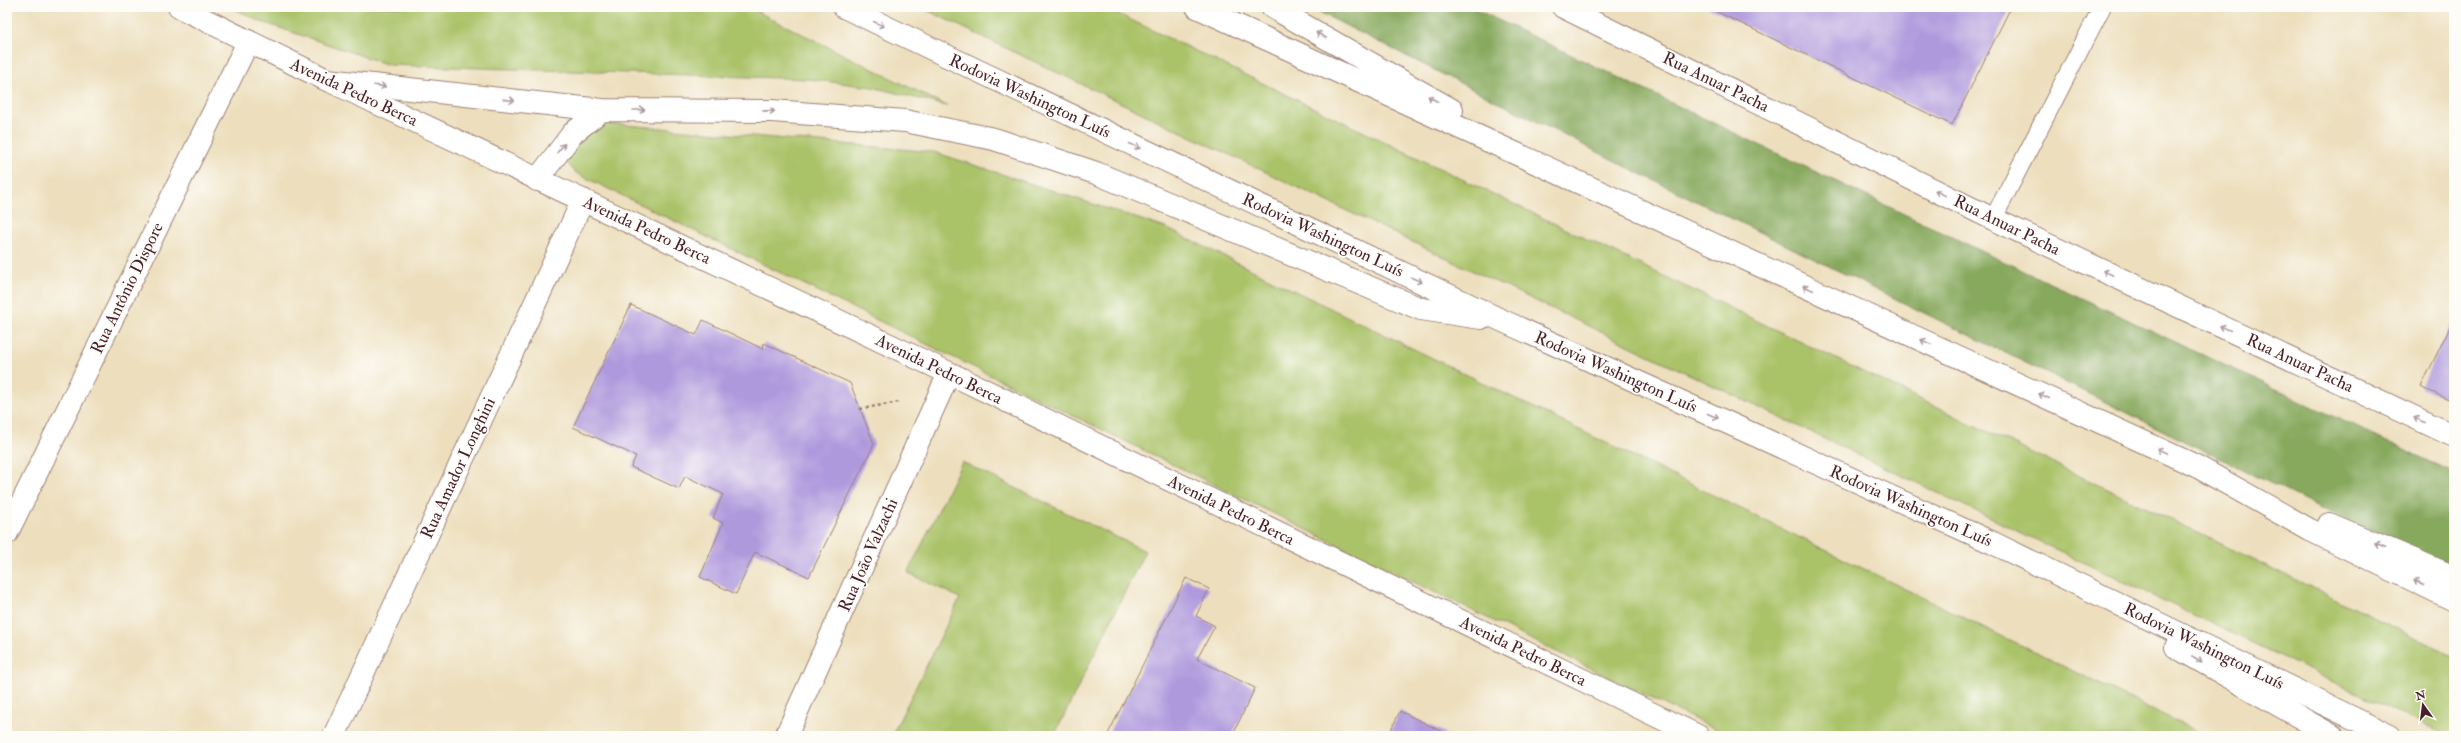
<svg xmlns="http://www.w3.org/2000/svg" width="2461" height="743" viewBox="0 0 2461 743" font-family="'IM FELL Double Pica',serif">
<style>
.green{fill:#aac369;stroke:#7a714a}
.forest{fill:#87a95d;stroke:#686444}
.building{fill:#af99dd}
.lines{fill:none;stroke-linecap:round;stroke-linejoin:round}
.lane-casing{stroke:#9c7f74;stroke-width:19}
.street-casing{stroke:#9c7f74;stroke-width:24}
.secondary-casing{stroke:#9c7f74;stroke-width:24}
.highway-casing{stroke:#9c7f74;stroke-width:24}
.path{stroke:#9c7f74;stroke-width:2.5;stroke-dasharray:3 3;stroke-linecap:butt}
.lane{stroke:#fff;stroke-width:17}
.street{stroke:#fff;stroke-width:22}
.secondary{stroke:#fff;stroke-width:22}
.highway{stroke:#fff;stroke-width:22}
.oneway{stroke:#ae9aa0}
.labels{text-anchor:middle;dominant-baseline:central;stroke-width:3.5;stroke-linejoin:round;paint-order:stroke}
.street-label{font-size:17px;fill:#4a1f2b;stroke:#fdfcf7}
</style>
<rect width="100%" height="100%" fill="#fdfcf7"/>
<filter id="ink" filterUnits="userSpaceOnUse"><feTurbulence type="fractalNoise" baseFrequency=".025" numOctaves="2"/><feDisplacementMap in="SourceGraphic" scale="8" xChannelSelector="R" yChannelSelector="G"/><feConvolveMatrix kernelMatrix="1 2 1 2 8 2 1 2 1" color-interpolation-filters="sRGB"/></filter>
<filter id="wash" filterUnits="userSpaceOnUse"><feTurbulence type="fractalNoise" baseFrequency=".012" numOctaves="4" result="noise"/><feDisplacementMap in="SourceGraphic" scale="16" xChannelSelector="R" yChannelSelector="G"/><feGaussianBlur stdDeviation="0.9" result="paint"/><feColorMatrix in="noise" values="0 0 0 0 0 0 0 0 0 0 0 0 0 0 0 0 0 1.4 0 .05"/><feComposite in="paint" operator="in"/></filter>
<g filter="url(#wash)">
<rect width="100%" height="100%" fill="#eddfbd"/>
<!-- green -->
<path class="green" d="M231,7H748L947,106L872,87L808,79L389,65L259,21Z
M920,7H1104L2454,656V736H2447Z
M605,123L934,152L1166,228L2206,736H1729L576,173L565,161L581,135Z
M962,462L1145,551L1054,736H899L893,733L960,598L908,573Z"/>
<!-- forest -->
<path class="forest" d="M1309,7H1471L1975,248L2454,473V567L2327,511L1639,173Z"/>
<g id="blocks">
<!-- building -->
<path class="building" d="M1707,7H2011L1952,125Z
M631,305L696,335L703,320L763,349L764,343L850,383L874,444L809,577L755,552L736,594L700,577L723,523L713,518L723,494L685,476L679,489L631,467L636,456L573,427Z
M2454,318V402L2421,387Z
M1186,578L1209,589L1196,616L1215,626L1197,659L1255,688L1232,736H1107Z
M1400,711L1445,733L1443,736H1388Z"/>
</g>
</g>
<g filter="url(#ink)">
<use href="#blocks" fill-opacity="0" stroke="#9c7f74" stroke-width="1"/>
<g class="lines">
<!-- lane casing -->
<g class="lane-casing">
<path id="lane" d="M1993,219L2102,7"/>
</g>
<!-- street casing -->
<g class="street-casing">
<path id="street" d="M332,82L949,373L1698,736
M7,533L248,42
M334,736L583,200
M786,736L949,373"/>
</g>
<!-- secondary casing -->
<g class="secondary-casing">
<path id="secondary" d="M179,7L327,80
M1563,7L1993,219L2454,436"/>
</g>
<!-- highway casing -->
<g class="highway-casing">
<path id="highway" d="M844,7L1503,321L1993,543L2390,736
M1197,7L2198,467L2310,530L2454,600
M1272,7L1452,110
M327,80L602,110L772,111L905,121L994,139L1096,173L1421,309L1481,318
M537,180L573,133L602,110
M2329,524L2454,577
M2176,647L2333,736"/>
</g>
<!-- path -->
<path class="path" d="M860,409L899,402"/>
<!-- lane -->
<use href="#lane" class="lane"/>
<!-- street -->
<use href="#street" class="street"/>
<!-- secondary -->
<use href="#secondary" class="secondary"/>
<!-- highway -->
<use href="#highway" class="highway"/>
</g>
<!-- one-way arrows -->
<defs><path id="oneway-shaft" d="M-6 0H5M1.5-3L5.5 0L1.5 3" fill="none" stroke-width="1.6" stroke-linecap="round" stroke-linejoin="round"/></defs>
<g class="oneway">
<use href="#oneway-shaft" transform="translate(879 24) rotate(25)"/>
<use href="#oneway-shaft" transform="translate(1321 35) rotate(-150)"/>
<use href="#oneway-shaft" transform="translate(380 86) rotate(7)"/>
<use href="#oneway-shaft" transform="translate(1433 99) rotate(-150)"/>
<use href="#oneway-shaft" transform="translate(509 100) rotate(6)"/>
<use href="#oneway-shaft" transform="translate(639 110)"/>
<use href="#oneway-shaft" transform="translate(769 111) rotate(1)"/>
<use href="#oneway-shaft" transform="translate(1135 146) rotate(25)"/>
<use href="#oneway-shaft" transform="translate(561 148) rotate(-50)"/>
<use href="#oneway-shaft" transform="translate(1940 193) rotate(-154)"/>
<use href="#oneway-shaft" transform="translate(2108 273) rotate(-155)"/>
<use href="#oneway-shaft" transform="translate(1417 280) rotate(25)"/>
<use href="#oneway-shaft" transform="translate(1808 288) rotate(-155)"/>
<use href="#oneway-shaft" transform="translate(2225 328) rotate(-155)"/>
<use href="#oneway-shaft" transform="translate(1926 342) rotate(-155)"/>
<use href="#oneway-shaft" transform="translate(2044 396) rotate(-155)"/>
<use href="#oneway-shaft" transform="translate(1713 416) rotate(24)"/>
<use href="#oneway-shaft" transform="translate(2419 420) rotate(-155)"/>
<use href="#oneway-shaft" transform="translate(2162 451) rotate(-155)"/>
<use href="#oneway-shaft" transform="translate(2380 545) rotate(-157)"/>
<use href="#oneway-shaft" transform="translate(2419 583) rotate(-154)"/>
<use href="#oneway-shaft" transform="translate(2197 659) rotate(30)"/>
</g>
</g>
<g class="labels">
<!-- street labels -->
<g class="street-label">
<text transform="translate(1716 82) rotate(26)">Rua Anuar Pacha</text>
<text transform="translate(354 92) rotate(25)">Avenida Pedro Berca</text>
<text transform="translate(1030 96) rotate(25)">Rodovia Washington Luís</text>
<text transform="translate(2007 225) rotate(26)">Rua Anuar Pacha</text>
<text transform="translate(647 230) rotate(25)">Avenida Pedro Berca</text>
<text transform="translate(1323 235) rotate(25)">Rodovia Washington Luís</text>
<text transform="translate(127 288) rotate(-64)">Rua Antônio Dispore</text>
<text transform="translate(2300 363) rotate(25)">Rua Anuar Pacha</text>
<text transform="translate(939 369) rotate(26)">Avenida Pedro Berca</text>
<text transform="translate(1616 372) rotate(24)">Rodovia Washington Luís</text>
<text transform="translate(458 468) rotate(-65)">Rua Amador Longhini</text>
<text transform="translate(1911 506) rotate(24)">Rodovia Washington Luís</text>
<text transform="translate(1231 510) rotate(26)">Avenida Pedro Berca</text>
<text transform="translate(868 555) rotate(-66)">Rua João Valzachi</text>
<text transform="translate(2204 646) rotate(26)">Rodovia Washington Luís</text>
<text transform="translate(1523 651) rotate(26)">Avenida Pedro Berca</text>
</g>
</g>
<!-- margin -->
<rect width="2461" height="743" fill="none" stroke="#fdfcf7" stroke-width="24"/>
<!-- north arrow -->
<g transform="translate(2423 705) rotate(346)" stroke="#fdfcf7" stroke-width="3" paint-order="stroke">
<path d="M0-3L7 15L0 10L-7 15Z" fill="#4a1f2b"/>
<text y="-6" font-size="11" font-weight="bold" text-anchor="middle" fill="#4a1f2b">N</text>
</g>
</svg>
